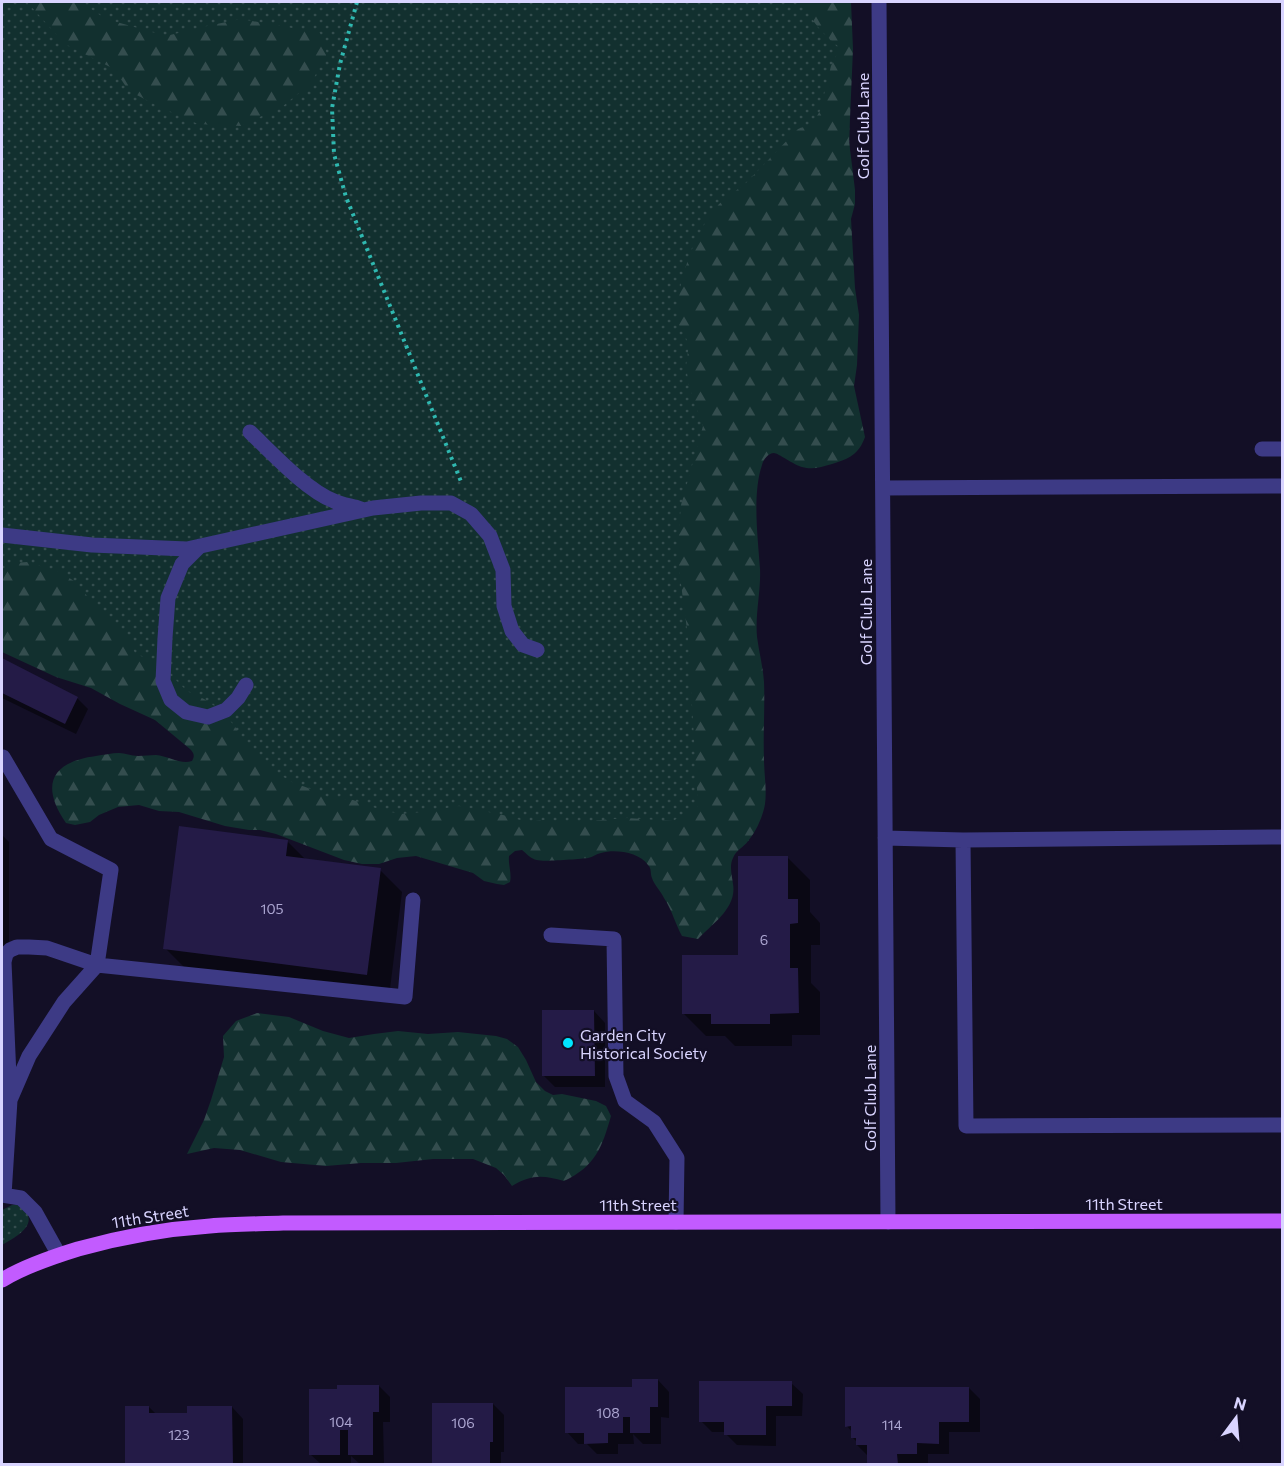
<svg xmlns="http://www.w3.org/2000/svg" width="1284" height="1466" viewBox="0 0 1284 1466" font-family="Commissioner,sans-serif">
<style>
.grass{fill:url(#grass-dots)}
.forest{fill:url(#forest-firs)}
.shadow{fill:#0007}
.building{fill:#241b47}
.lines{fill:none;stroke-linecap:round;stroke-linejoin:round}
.path{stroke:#2fb8b0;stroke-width:4;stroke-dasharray:3 4.5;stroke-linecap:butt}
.minor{stroke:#3d3a85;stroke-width:15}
.major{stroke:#c25bff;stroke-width:15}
.poi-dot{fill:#00e5ff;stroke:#130f26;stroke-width:2}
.labels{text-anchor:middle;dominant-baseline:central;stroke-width:4.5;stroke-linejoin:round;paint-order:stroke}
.number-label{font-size:14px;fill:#aca6d1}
.street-label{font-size:16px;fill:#d9d4ff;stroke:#130f26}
.poi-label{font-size:16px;fill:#d9d4ff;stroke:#130f26;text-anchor:start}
</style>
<defs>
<pattern id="grass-dots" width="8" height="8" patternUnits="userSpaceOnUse" patternTransform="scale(1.5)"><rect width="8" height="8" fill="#12302f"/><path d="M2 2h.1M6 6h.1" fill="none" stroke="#344d4e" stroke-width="1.8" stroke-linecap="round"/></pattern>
<pattern id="forest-firs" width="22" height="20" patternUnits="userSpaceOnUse" patternTransform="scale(1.5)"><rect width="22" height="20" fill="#12302f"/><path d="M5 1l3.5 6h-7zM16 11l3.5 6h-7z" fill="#344d4e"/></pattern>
</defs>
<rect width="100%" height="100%" fill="#130f26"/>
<!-- grass -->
<path class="grass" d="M2,2H849L850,438L754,434L749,841L303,825L2,611Z
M19,1204C21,1207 24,1209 26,1212C37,1227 12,1239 2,1245V1210L12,1205Z"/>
<!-- forest -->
<path class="forest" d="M27,2H84L85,5L106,19L166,36L207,26L241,19L320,33L327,54L311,83L283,106L241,126L198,124L160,107L129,91L114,69L65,44Z
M802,2H851L853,49L849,141L855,190V204L851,219L855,288L859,315L857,365L854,386L865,437C859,454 849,459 832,464C821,467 813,470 802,467C794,465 778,453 774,453C768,453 763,460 762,465C752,494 758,539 760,569C761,591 755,614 757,637C759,652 763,667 764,682C765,707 763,733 764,759C764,774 767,789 765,804C763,816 756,832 748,841C744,847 736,850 733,858C729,866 732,875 733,884C737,908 713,923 698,939L682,936C675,923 672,910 664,898C661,891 654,885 652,878C650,873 652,869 648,865C639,852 615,849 601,853C596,854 593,857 588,858C579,859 544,862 537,860C531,859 527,854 522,850L515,851L509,856C508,865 512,874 510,882L504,885L497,884L484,881L473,873L416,856L397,858L379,864H362L344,860L276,834L260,830H249L225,826L179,812L159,811L139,805L118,807L99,815L90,822L75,825L66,823C40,785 51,762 96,756C103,755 112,753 119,753C125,753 131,756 138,756C144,756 150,755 156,755C168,756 181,765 192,761C195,756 194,753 190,749L155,720L120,704L91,688L56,677L2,652V570L14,563L27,562L60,572L74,581L97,607L113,622L129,640L135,653L151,661L175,679L187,691L204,699L216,707L234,725L245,744L268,768L292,782L316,791L329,798L353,800L381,810L401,814L422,812L459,806L503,815L527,822L544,820L576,822L627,818L673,821L698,806L688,637L677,554L681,505L703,426L689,386L686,366L689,344L678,323V305L681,283L690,253L706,221L719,204L747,182L798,129L812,124L820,111L831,66L840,48C822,33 812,22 802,2Z
M257,1013L289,1017L323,1031L349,1038L374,1034L398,1031L428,1034L458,1032L496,1036L507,1039L518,1047L526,1060L536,1082L545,1091L553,1095L562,1094L596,1101L606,1106L611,1116C602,1147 596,1166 564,1181C544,1175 531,1174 512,1186L504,1175L496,1168L473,1159H433L396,1163H361L326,1166L281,1162L240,1150L214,1148L187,1154L204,1120L211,1100L224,1057L223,1036L236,1021Z"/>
<!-- shadow -->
<path class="shadow" d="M2,660L77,698L88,709L76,734L2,698Z
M2,835L9,842V949H2Z
M288,842L306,860L380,870L402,892L389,997L187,970L165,948Z
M787,857L810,880V912L820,923V945H811V983L820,992V1035H792V1046H735L725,1036H706L684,1014L740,956Z
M594,1011L605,1023V1087H555L544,1076Z
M658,1380L669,1392V1418L661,1417V1444H643L633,1434L634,1444H618V1454H597L587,1444H578L567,1432L633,1388Z
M791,1383L803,1394L802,1416H776V1446L737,1445L726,1434V1432H712L701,1421Z
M379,1386L390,1397V1422H383L384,1464H360L351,1456V1464H321L311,1455L339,1391Z
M969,1388L980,1399V1432H949V1454H928V1464H869L868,1456L857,1445V1442L852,1437V1432L847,1426Z
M434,1404H493L504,1415V1452H501V1464H434Z
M127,1407H149L156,1414H189L232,1407L243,1419V1464H127Z"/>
<!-- building -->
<path class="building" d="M2,658L78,697L65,724L2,693Z
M179,826L288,840L286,856L381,868L367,975L163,949Z
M738,856H788V899H798V923L790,924V968H798L799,1013L770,1014V1024H711V1014H682V955H738Z
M542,1010H594L595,1076H542Z
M632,1379H658V1407H650V1433H630V1417H623V1433H608V1443L584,1444V1433H565V1387H632Z
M699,1381H792V1406H766V1435H724V1422H699Z
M337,1385H379V1412H373V1455H348V1430H340V1455H309V1389H337Z
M845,1387H969V1422H939V1444L917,1443V1454H897L898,1464H867V1445H856V1438H851V1426L845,1427Z
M432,1403H493V1442H490V1464H432Z
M125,1406H149V1413H187V1406H232L233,1464H125Z"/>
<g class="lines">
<!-- path -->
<path class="path" d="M357,2L340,64L332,108L334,154L346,197L462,484"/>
<!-- minor -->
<path class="minor" d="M879,2L888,1222
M250,432C272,453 306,490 334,501C342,505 353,506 361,509
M1262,449H1282
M883,488L1282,486
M2,535L92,545L187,549L373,508L421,503H451L471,514L490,536L503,570L504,606L512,631L523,645L537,650
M200,546L182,564L168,598L165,638L163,681L171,700L186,712L208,717L226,710L238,698L246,685
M3,757L51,839L111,870L97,965L64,1002L29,1056L10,1100L4,1195
M885,838L963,840L1282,837
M963,840L966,1126L1282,1125
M551,935L614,939L616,1076L625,1101L654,1122L677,1158L676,1222
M10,1100L4,962L6,954L10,950L17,947H29L47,948L97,965L405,997L413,900
M2,1195L21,1198L35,1212L59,1255"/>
<!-- major -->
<path class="major" d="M2,1280C25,1266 52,1257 78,1249C121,1237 165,1229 210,1226C234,1224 259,1224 283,1223L1282,1221"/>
</g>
<!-- markers -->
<circle class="poi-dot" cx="568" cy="1043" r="6"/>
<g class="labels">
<!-- number labels -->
<g class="number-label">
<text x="272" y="908">105</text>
<text x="764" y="939">6</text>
<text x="608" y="1412">108</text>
<text x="341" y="1421">104</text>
<text x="463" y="1422">106</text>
<text x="892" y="1424">114</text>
<text x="179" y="1434">123</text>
</g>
<!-- street labels -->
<g class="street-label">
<text transform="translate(862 126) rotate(-90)">Golf Club Lane</text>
<text transform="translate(865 612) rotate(-90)">Golf Club Lane</text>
<text transform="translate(869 1098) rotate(-90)">Golf Club Lane</text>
<text x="1124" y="1203">11th Street</text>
<text x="638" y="1204">11th Street</text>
<text transform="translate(150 1216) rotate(-9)">11th Street</text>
</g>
<!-- poi labels -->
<g class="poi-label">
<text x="580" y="1034">Garden City<tspan x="580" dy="18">Historical Society</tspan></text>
</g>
</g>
<!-- border -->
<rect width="1284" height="1466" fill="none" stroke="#d9d4ff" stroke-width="6"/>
<!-- north arrow -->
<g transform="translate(1236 1418) rotate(16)" stroke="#130f26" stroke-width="4.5" paint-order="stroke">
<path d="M0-4.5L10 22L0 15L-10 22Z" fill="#d9d4ff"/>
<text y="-9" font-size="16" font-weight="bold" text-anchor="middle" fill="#d9d4ff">N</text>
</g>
</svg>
